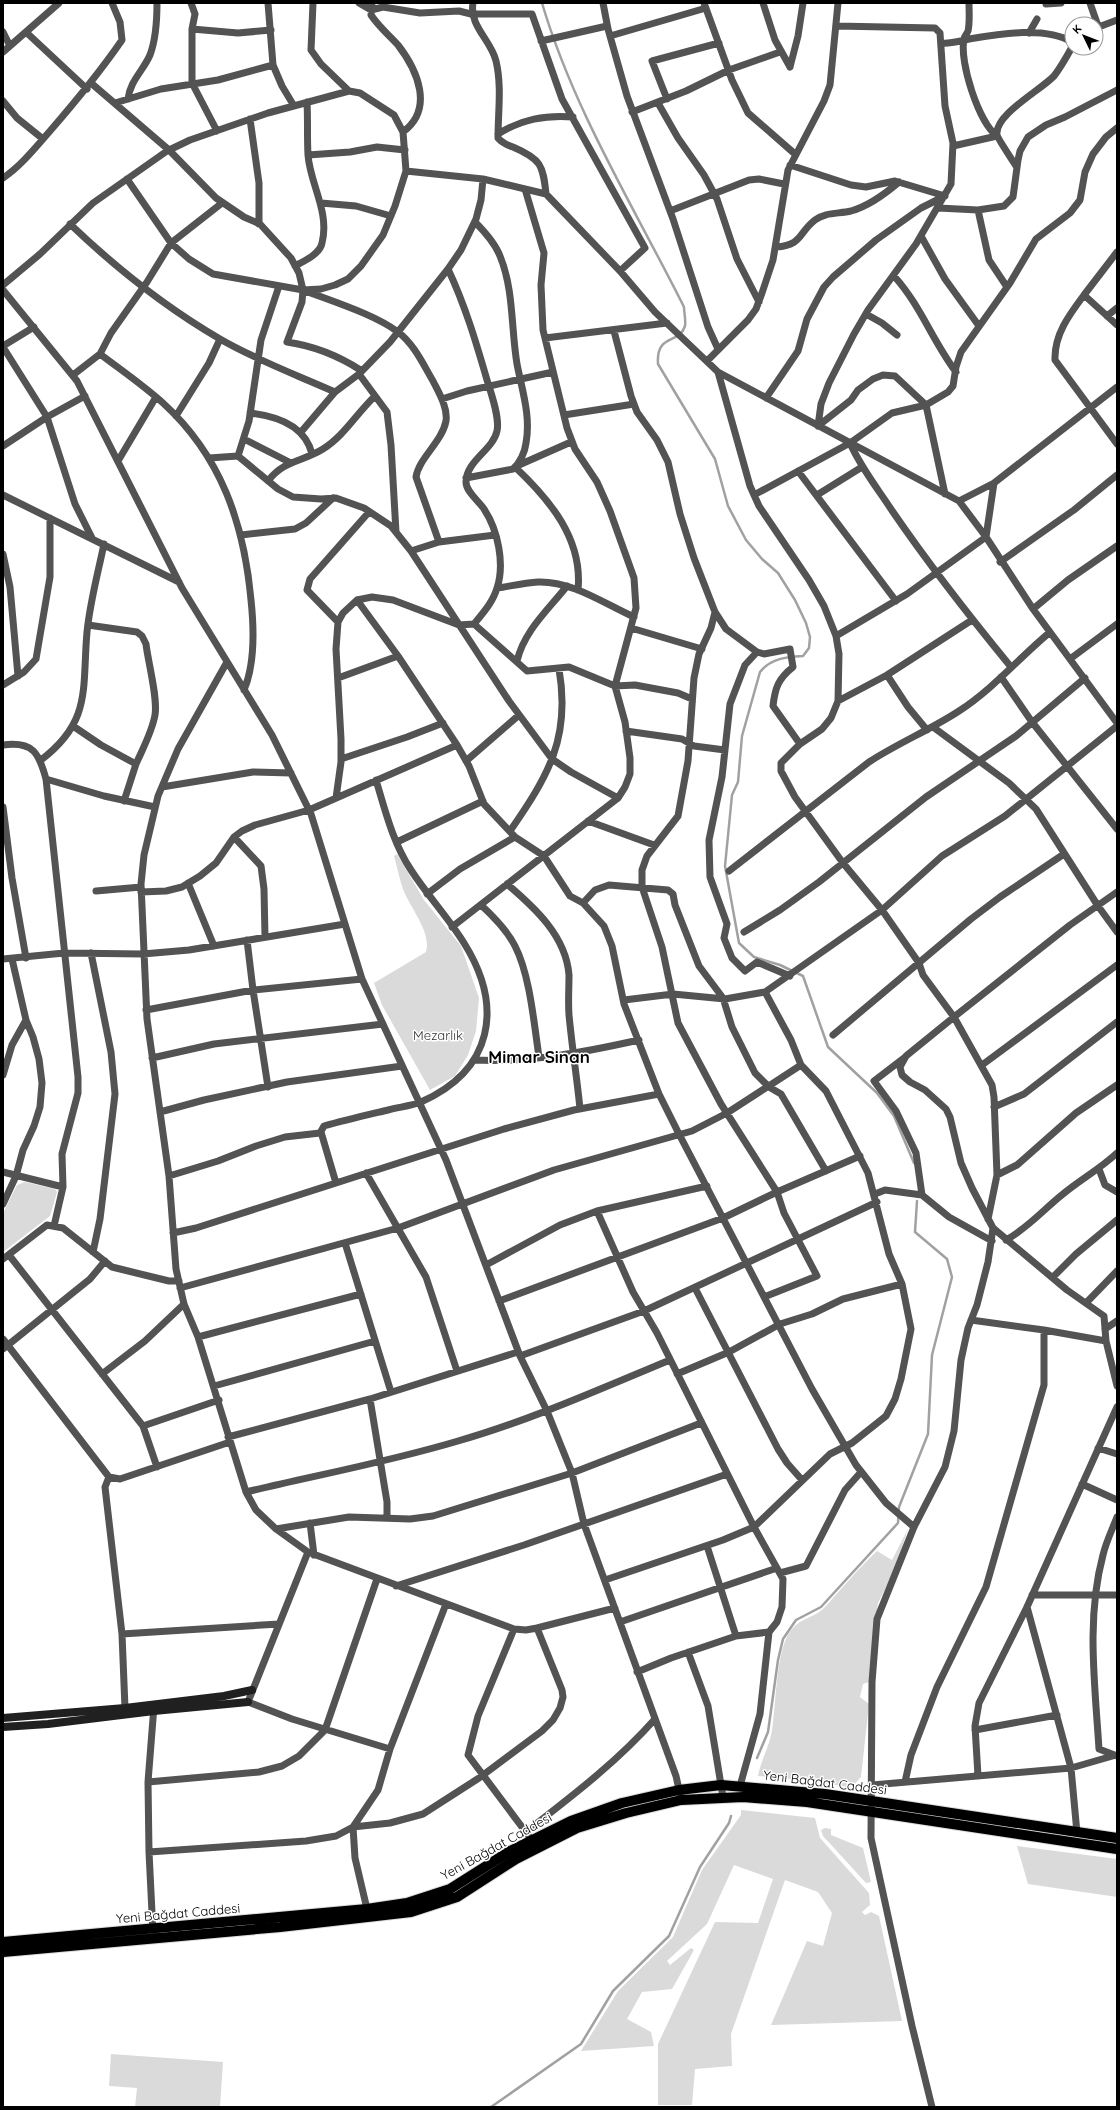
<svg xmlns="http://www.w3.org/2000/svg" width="1120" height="2110" viewBox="0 0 1120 2110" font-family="Quicksand,sans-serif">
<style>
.green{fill:#dadada}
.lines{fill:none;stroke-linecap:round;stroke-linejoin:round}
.stream{stroke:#a1a1a1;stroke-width:2.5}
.primary-casing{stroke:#dbdbdb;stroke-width:12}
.street{stroke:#535353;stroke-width:7}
.secondary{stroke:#202020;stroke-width:8}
.primary{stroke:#000;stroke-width:10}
.labels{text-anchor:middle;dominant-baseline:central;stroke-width:3;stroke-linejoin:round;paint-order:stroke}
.park-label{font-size:13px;fill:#313131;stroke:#fff}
.street-label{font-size:13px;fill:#000;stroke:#fff}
.district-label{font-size:17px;font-weight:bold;fill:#000;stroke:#fff}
</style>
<rect width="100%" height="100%" fill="#fff"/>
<!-- green -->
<path class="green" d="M397,854L424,900L461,946L479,998L476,1031L468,1055L455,1076L430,1090L382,1005L374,983L426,952C432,931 408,906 402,886C399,877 397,866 394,856Z
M25,1182L55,1189L57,1192L50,1216L3,1252V1213L17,1185Z
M908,1529L894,1571L878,1603L869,1682L863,1684L860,1697L869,1704L861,1777L853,1786L847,1787L813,1781L758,1776C761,1760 770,1745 772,1730C776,1704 776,1662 786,1639C797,1616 811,1621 825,1607C842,1588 858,1569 877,1551L892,1560Z
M741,1810L815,1818L820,1838L869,1893L870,1905L862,1912L865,1915L871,1912L879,1916L902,2021L771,2025L807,1941L823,1946L832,1913L818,1892L785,1880L731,2034L732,2066L695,2069L692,2105H658V2044L715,1922L758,1923L773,1879L734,1865L707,1924L667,1961L670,1965L691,1948L694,1950L672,1989L642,1992L627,2019L651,2032L654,2046L581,2051L618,1991L673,1937L702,1870L741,1815Z
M825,1828L831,1829V1835L863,1848L871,1882L866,1883L823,1836L821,1830Z
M1017,1846L1117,1859V1897L1028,1884Z
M111,2054L223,2062L220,2107H135L137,2088L109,2086Z"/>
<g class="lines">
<!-- stream -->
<path class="stream" d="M542,3C574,111 634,207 684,307C684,313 686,320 685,326C679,345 656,333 658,364L715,459L728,506L746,540L762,559L778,573L795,600L806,623L810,637L809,648L803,656C787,657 771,658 760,672L742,736L738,782L732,795L725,866L739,943L754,957L780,965L803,976L828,1047L877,1093L894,1116L914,1163
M757,1758L768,1732L778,1660L783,1639L796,1620L821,1607L898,1523L899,1507L928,1434L932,1355L952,1277L947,1259L915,1232L917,1201
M491,2107L581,2044L613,1991L669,1936L700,1867L729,1823L731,1816"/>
<!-- primary casing -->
<g class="primary-casing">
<path id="primary" d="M3,1942L367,1909L407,1903L450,1889L510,1851L571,1821L622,1803L679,1790L721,1785L825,1794L1117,1838
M3,1952L280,1927L411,1912L457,1897L516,1859L577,1828L626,1813L681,1800L743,1797L807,1802L1117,1849"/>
</g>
<!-- street -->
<path class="street" d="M191,3L195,14L192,29V83L217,131
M268,3L273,65L282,86L294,106
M313,3L311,50L321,64L349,91
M359,3L371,10L383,7L420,13L459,11L471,14H532L562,99L645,248L620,271
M372,3L371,15C379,27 389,35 398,45C418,71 434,109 403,132
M473,3C469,26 491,40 496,61C502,86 498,112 498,138C502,143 507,145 513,147C541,159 543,165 546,194
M603,3L608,29L627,96L673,219L708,327L718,349
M704,3L732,80L748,113L795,154
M763,3L775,40L790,67
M969,3C969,12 970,22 968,31C967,34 964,36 964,39C959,62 979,123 997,136
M1090,3L1098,26
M1046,4L1061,3
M1096,28L1117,20
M192,29L238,33L271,30
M3,32L10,46
M27,33L87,89
M1029,33L1037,19
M610,36L706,8
M541,41L607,26
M941,43C951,44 959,41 969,39C999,34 1045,26 1072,42
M3,52L59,3
M790,67L798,36L803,3
M91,83L169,150L216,198L244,217L260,224L291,258L299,273L303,290C331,301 374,314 398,332C414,344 423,364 433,381C439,393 448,408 446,421C442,442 419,458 416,477L439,542
M128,99C130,81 143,71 150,55C156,39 157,20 157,3
M667,99L652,61L719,43
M3,101L17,118L43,139
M115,103L161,89L218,80L273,65
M658,103L678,138L704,175L717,199L737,259L759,302
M632,112L686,91L729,70L780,52
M250,119L259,183V224
M498,134C522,119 545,115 573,117
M953,146L997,136
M308,155L350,152L377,147L405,150
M790,165L851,185L866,187L895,181L945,196
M1016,166C1013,161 998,139 997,135C994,115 1041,90 1054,76C1061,67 1066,58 1072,47
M406,171L483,179L546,194L620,271L655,312L718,372L959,501L986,537L1033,609L1117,723
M3,178C21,166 36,147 50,131C76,101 100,72 122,40L120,22L112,3
M321,203L356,206L391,216
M938,208L978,210L1004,206L1013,197L1018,160L1020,151L1028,137L1046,125L1065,117L1117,90
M978,210L989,260L1007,287
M670,211L749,180L759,179L784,184
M70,224C116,268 165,307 220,339C256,360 297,375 335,392
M921,236L945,279L979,326
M776,247C803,245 798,233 815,220C825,212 839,214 851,211C869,206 885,194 899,182
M1117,252L1084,295L1117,325
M295,266C304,261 320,254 322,243C330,212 310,184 308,155C307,137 308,120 307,102
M448,269C465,305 476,342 487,380C491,393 500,418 497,431C493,450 466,461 466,482C466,492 479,501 484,509C498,530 505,564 497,588C493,602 483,613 474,624
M894,276C921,306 932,340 956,372
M3,285L40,254L93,203L167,151L190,140L268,113L349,91L360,93L394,115L403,132L406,171L395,206L383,235L361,266L348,279L335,285L321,289L303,290L213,274L189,259L171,243L127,179
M3,290L77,381L182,588L272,735L311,814L362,979L446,1160L520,1356L547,1411L572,1473L584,1524L676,1776L680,1794
M303,290L302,302L287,342C315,346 339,356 362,371
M1084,295C1069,315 1054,335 1055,360L1117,444
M866,314L882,323L897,335
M1107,316L1117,308
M614,331L631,396L637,412L657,440L668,462L680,514L694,558L715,612L726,629L757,652
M545,338L667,323
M3,346L34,327
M3,347L47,417L75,504L92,538
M100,354C121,370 143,385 163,403C221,456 244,523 251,600C254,628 255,664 244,690
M707,361L748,320L756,309L762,293L773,260L788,170L824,101L830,85L838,3
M718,372L750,486L759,506L809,580L824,606L836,636L839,654L838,701L831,718L822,729L800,744L781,763V771L795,797L843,863L882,910L919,963L923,975L954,1017L992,1085L994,1097L997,1175L988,1219
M359,374L387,412L391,445L396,532
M73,375L100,354L111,333L147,282L171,243L222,203
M766,398L798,351L807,319L824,287L833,277L876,240L921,208L945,196
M442,399L467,391L553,372
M250,413C277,416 305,425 312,454
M564,415L634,404
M176,416L209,363L220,339
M818,426L821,404L829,383L854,334L868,310L916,244L951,184L953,143L945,106L940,33L935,28L836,26
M818,426L851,400L858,390L873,379L883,375L895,376L926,405L945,494
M301,432L335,392L359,374L390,342L448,269L461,250L476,219L481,200L483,179
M244,439L291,463
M850,443C861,468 878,489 893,512C930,566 970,617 1011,667
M3,446L47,417L85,396
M238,456L249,421L261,340L279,286
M209,458L238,456L278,489L293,497L321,499L336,498L364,508L391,526L411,551L509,701L552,759L571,772L618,798
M118,461L156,397
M519,465L571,442
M515,467C550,500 583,539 578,590
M798,471L896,601
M466,478L513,469C520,463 525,452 526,443C531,416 522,390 517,364C511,329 514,290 500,256C495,243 485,232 475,222
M268,481C284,460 302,462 323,449C344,436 357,413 375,396
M3,495L179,582
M754,495L850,443L892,413L926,405L948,392L953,386L956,367L961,352L1010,283L1036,239L1070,213L1080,200L1085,172L1093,154L1106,137L1117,128
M817,495L862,467
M959,501L994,483L1117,387
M241,535L295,529L306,523L333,498
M411,551L439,542L495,535
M3,554L10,587L18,676
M1000,562L1074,510L1117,475
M498,588C511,586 524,583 538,582C572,581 603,603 634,617
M357,600L398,656L457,745
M1033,609L1068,580L1117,546
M715,612L711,628L699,654L694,678L688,761L678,816L647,856L642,870V887L662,947L678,1023L721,1104L777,1192L784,1213L817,1276L764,1297
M338,622L307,590L310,579L369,512
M88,625L137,632L142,636L146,644C148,662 158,698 155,715C152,732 143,748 136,764
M631,628L702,649
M836,636L907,594L986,537L994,483
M1070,659L1117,624
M517,661C524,631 548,610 567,586
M227,662L178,749L158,796L144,855L141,884L147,1019L169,1176L176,1269L184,1304L198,1337L246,1492L256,1510L276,1529L308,1552L514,1629L526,1630L537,1628L615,1608
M887,675L908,707L927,730
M1001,677L1032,722L1117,829
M338,678L398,656
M3,685L24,672L36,659L50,577V518
M838,701L887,675L972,620
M73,726L101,745L136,764L124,801
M933,727L1009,783L1036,809L1098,906L1117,932
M626,731L682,739L694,746L725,750
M3,745C33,741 39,753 46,779L78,1077V1093L62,1154L63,1187L54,1226
M341,759L407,737L443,723
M41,760C92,721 82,689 87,632C90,602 98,573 104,544
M466,761L519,715
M46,779L104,796L155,807
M162,787L253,772L291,773
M336,798L341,762V739L336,649L338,622L343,613L357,600L372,597L393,600L459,625L474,624L527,671L569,667L615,686L635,685L678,693L692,699
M3,807L12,878L26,958
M588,821L654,845
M510,831C548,776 571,738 559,669
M234,837L261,866L264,889L265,937
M397,842L483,801
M729,871L869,762C898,743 930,730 959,711C993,689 1019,658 1049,633
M188,883L214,946
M507,884C535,908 566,936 569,975C569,989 568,1002 569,1015C572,1047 577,1078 580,1109
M96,891L141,887
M141,892L166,891L182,887L200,876L216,863L234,837L242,831L255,825L309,810L457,745L469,766L484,804L515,837L544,856L570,896L583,903L604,926L612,946L624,1004L659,1094L679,1134L812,1389L856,1465L886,1503L914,1527
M1117,892L1070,925L954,1017L906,1056L900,1067L902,1075L910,1082L925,1090L946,1109L950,1117L961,1163L972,1188L993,1228L1067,1290L1104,1316L1106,1341L1117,1386
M427,894L460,869L515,837
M583,903L595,890L609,885L668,890L673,894L675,905L699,966L723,998L732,1027L755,1073L769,1087L781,1094L826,1171
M481,905C494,917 507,930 515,946C530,975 534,1024 539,1057
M452,927L618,798L625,787L630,774V758L625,722L615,686L636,608L634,578L610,511L597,482L575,449L567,428L543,330L541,285L544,253L525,189
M744,932L780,910L819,882L926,797L1016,736L1085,678
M247,940L253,990L268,1087
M91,953L111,1052L115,1094L100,1219L93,1252
M3,959L64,953L143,954L189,950L345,924
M790,976L757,962L745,971L732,958L724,938L727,924L710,877L709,840L722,777L730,704L745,665L757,652L764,654L790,649L793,667C778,679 775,688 773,706L800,744
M624,1000L673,994L725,999L765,992L882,910L942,856L1005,816L1117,726
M146,1010L253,990L362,979
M833,1035L971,919L1000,897L1064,854
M152,1058L214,1044L383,1024
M904,1058L874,1081L896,1111L916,1153L922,1195
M474,1060C530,1063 585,1052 639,1040
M982,1065L1117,965
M3,1075L12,1045L26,1020
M994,1107L1024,1094L1117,1022
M160,1112L204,1100L287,1082L402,1066
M321,1132L336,1183
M1099,1169L1105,1185L1117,1192
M3,1172L63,1187
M366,1173L426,1277L457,1371
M997,1175L1017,1165L1076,1113L1117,1085
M169,1176L218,1161L256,1146L285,1137L320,1133L324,1126C345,1120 367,1115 388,1110C399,1107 411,1106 421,1102C493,1070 504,1007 464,943C448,917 427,895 411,870C393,843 385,810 376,780
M875,1194L885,1190L922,1195L949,1217L992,1241
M3,1204L16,1176L23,1150L34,1126L40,1107L42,1083L39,1059L33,1037L26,1020L12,959
M597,1211L707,1186
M173,1233L196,1228L504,1129L574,1110L659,1094
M1006,1240C1028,1228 1044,1209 1063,1194C1081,1179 1100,1169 1117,1153
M345,1243L391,1392
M9,1255L143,1426L157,1467
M3,1259L47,1225L63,1228L112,1267L169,1281H179
M486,1265L560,1225L597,1211L633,1292L657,1333L754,1527L783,1579L782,1607L777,1622L769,1632L760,1714L740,1786
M1053,1277L1076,1254L1117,1220
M180,1288L398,1228L554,1170L692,1131L727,1113L801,1065
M695,1288L778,1449L787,1463L802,1480
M499,1301L723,1218L777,1192L860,1156
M1086,1303L1117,1271
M971,1320L1044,1330L1106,1341
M1105,1329L1117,1321
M198,1337L361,1294
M3,1339L109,1477L120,1479L230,1442
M3,1349L90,1279L105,1261
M520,1356L644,1311L877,1202
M102,1374L145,1341L184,1304
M677,1374L729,1352L780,1324L812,1314L843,1299L902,1284
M214,1386L375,1341
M370,1399L387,1502V1517
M143,1426L219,1400
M228,1437L370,1399L518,1352
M1098,1448L1117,1454
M109,1477L105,1487L122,1634L125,1708
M1082,1484L1117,1500
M246,1492C317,1475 388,1462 458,1441C531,1420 600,1389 670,1360
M1117,1517C1112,1530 1106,1542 1103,1555C1086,1618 1095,1685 1099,1749L1117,1756
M310,1523L314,1555
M276,1529L349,1517L410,1519L433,1516L572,1473L701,1423
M707,1546L736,1636
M308,1552L248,1702L292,1719L390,1749
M780,1573L806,1566L845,1490L861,1472
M605,1580L723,1540L754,1527L830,1454L852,1443L886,1416L895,1399L901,1379L911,1329L902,1284L889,1254L868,1173L826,1091L801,1065L791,1040L765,992
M396,1586L524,1545L727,1474
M1032,1595H1117
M1027,1607L1071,1768L1077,1833
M620,1622L777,1568
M514,1629L478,1716L468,1755L531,1839
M122,1634L279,1624
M688,1652L708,1706L723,1797
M637,1672L671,1658L736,1636L769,1632
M975,1730L1057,1715
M978,1776L975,1726L979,1703L1027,1607L1117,1407
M148,1782L259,1772L282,1766L299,1756L325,1730L377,1579
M905,1782L911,1755L937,1687L986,1587L1044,1385V1330
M872,1785L1071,1768L1116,1755
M527,1831C572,1796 617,1762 655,1719
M149,1852L306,1841L336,1836L353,1827L390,1823L423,1814L479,1778L542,1731L553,1720L560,1708L563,1697L562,1690L537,1628
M367,1909L355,1858L353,1827L378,1790L390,1749L446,1604
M153,1933L149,1852L148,1782L154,1706
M932,2107L912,2026L871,1838L872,1682L877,1619L914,1527L945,1467L954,1431L961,1360L968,1328L977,1305L988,1262L993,1228"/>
<!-- secondary -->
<path class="secondary" d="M3,1718L125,1708L224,1696L252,1690
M3,1727L48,1724L154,1711L248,1702"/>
<!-- primary -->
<use href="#primary" class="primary"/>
</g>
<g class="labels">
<!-- park labels -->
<g class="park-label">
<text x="438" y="1035">Mezarlık</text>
</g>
<!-- street labels -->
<g class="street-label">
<text transform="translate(825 1782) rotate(7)">Yeni Bağdat Caddesi</text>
<text transform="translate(496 1846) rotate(-29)">Yeni Bağdat Caddesi</text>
<text transform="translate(178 1913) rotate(-5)">Yeni Bağdat Caddesi</text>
</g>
<!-- district labels -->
<g class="district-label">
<text x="539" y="1056">Mimar Sinan</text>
</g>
</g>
<!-- border -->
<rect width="1120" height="2110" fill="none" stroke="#000000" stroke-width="8"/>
<!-- north arrow -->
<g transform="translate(1084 36) rotate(313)"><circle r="19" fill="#ffffff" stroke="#999999"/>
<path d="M0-3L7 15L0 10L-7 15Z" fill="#000000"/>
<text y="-6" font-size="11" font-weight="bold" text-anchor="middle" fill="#000000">K</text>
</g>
</svg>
